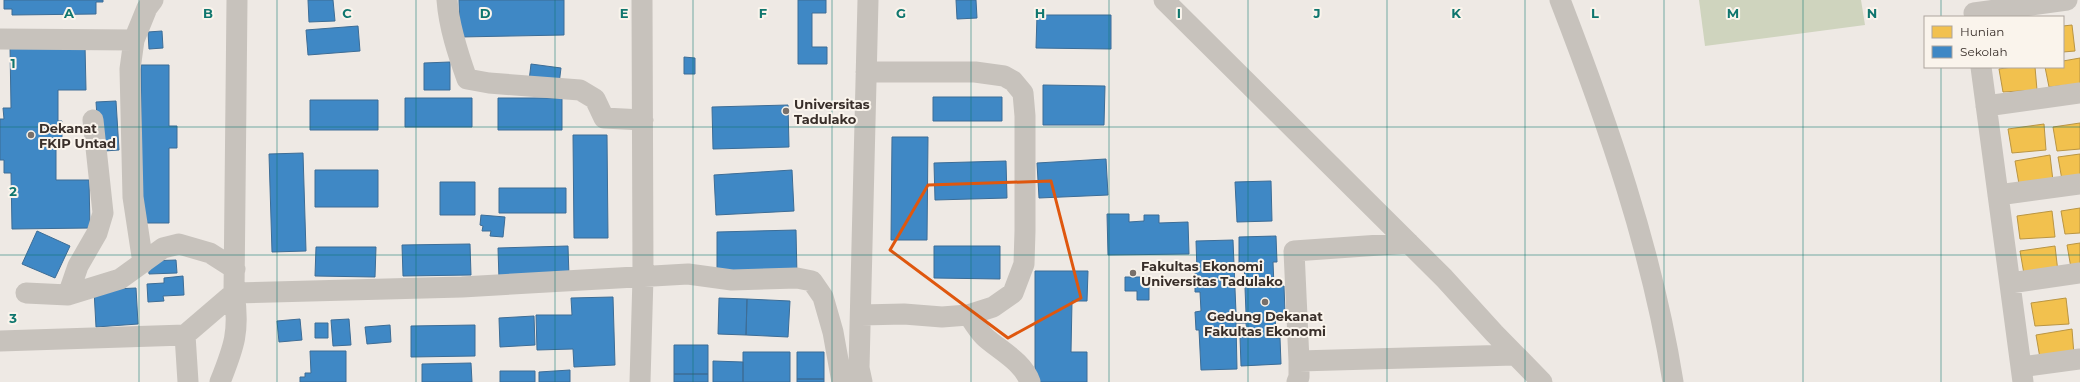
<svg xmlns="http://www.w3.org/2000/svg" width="2080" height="382" viewBox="0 0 2080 382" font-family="Montserrat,sans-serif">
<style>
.green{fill:#cfd4be}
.homes{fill:#f2c14e;stroke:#ba9543}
.schools{fill:#3f88c5;stroke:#3d6d96}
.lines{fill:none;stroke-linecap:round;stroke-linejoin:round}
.minor{stroke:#c7c2bc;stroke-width:21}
.marked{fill:none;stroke:#df570e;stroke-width:3;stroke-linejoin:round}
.grid{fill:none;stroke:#0f766e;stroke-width:1;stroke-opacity:0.55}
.poi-dot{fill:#78706b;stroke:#faf4ec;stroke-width:1.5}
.labels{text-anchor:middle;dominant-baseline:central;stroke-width:4;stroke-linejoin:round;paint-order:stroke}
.poi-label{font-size:13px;font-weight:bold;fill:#392f2a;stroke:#faf4ec;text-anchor:start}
.grid-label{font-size:13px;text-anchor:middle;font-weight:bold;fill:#0f766e;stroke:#faf4ec;stroke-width:4;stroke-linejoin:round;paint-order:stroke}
</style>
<rect width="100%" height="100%" fill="#eee9e4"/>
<!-- green -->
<path class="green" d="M1699,0H1861L1865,25L1705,46Z"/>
<!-- homes -->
<path class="homes" d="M2072,25L2075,51L2063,52V26Z
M2080,58V84L2049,87L2045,67H2063V61Z
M2012,67H2035L2037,90L2003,92L1999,69Z
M2080,123V149L2057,151L2053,127Z
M2044,124L2046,150L2012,153L2008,129Z
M2080,154V179L2062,180L2058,157Z
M2050,155L2053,181L2019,184L2015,161Z
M2080,208V233L2065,234L2061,211Z
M2052,211L2055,237L2020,239L2017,216Z
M2080,243V267L2071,268L2067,245Z
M2055,246L2058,272L2024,274L2020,251Z
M2066,298L2069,324L2035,326L2031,303Z
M2072,329L2074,355L2040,358L2036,335Z"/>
<!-- schools -->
<path class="schools" d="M4,0H103V2H96V14L12,15V9H4Z
M308,0H333L335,21L309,22Z
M459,0H564V35L460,37Z
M798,0H826V13H812V47H827V64H798Z
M956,0H976L977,18L957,19Z
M1037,15H1111V49L1036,48Z
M358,26L360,51L308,55L306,30Z
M162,31L163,48L149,49L148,32Z
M85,45L86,90H58V121H62V149H56V180H89L90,228L12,229L11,173H4V160H0V119H4L3,108H11L10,46Z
M684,57L695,58V74H684Z
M450,62V90H424V63Z
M531,64L561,68L559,84L529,81Z
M141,65H169V126H177V148H169V223H141Z
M1043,85L1105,86L1104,125H1043Z
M933,97H1002V121H933Z
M405,98H472V127H405Z
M498,98H562V130H498Z
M310,100H378V130H310Z
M116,101L119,150L104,151L98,131L96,102Z
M788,105L789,147L713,149L712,107Z
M573,135H607L608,238H574Z
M892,137H928L927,240H891Z
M303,153L306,251L272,252L269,154Z
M1106,159L1108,195L1039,198L1037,163Z
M1006,161L1007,198L935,200L934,163Z
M315,170H378V207H315Z
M792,170L794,211L716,215L714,175Z
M1271,181L1272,221L1237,222L1235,182Z
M440,182H475V215H440Z
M499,188H566V213H499Z
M1107,214H1129V222L1144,221V215H1159V223L1188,222L1189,254L1108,255Z
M481,215L505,217L503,237L490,236L491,231H482L483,226L480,225Z
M796,230L797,276L717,278V232Z
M37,231L70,246L55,278L22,264Z
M1276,236L1277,262H1273L1274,286H1284L1285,313H1275L1276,338H1280L1281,364L1241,366L1240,337H1247L1246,323H1236L1237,369L1201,370L1199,330H1196L1195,312L1201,311L1200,292H1195V271H1197L1196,241L1233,240L1236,313H1246L1244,262L1239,263V237Z
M470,244L471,275L403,276L402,245Z
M568,246L569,277L499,279L498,248Z
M934,246H1000V279L934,278Z
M316,247H376L375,277L315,276Z
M176,260L177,273L149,274L148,261Z
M1035,271H1088L1087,301H1072L1071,352H1087V382H1035Z
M183,276L184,295L163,296L164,301L148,302L147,284L164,283V278Z
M1125,277H1149V300H1137V291H1125Z
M136,288L138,324L96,327L94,290Z
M613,297L615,365L574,367L573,349L537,350L536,315H572L571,298Z
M719,298L747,299L746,335L718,334Z
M747,299L790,301L788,337L746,335Z
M534,316L535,345L500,347L499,318Z
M300,319L302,340L279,342L277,321Z
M349,319L351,345L333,346L331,320Z
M315,323H328V338H315Z
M390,325L391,342L367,344L365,327Z
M475,325V356L411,357V326Z
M674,345H708V374H674Z
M310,351H346V382H300V377H305V373H311Z
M743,352H790V382H743Z
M797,352H824V379H797Z
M713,361L743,362V382H713Z
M471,363L472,382H422V364Z
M570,370V382H539V372Z
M500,371H535V382H500Z
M674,374H708V382H674Z
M797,379H824V382H797Z"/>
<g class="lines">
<!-- minor -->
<path class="minor" d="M447,0C449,27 458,54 467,79L489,83L580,90L595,99L604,118L643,120
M1164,0L1444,278L1494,333L1542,382
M1560,0C1608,124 1652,250 1673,382
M1974,13L2067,0
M0,39L134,40
M1981,67L2023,382
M1986,106L2080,93
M1998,195L2080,184
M1409,243L1294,251L1299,361L1514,355
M143,263L133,197L130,69L134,40L147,8L153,0
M2010,283L2080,273
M26,293L68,295L120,279L163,248L179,244L210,253L235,269
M68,295L78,266L97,233L103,213L93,120
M861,315L904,314L942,317L968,315L993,307L1013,293L1024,264L1025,231V116L1023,93L1013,81L1004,76L975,72H866
M968,315C974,322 979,332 986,338C1001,351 1023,362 1030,382
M185,335L234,293L237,0
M0,341L185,335L188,382
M2021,367L2080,359
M220,382C234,347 240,331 234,293L462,287L688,274L732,280L797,278L812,281L823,297L833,332L842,382
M640,382L643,277L642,0
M862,382L859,368L868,0
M1297,382L1299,377V361"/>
</g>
<!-- marked area -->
<path class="marked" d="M1051,181L1081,298L1008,338L890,250L928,185Z"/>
<!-- grid -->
<path class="grid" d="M139,0V382M277,0V382M416,0V382M555,0V382M693,0V382M832,0V382M971,0V382M1109,0V382M1248,0V382M1387,0V382M1525,0V382M1664,0V382M1803,0V382M1941,0V17M1941,67V382M0,127H2080M0,255H2080"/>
<!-- markers -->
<g class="poi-dot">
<circle cx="786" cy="111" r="4"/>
<circle cx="31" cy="135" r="4"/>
<circle cx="1133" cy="273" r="4"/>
<circle cx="1265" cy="302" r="4"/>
</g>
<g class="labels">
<!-- poi labels -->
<g class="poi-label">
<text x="794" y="104">Universitas<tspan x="794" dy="15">Tadulako</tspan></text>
<text x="39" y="128">Dekanat<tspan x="39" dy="15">FKIP Untad</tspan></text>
<text x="1141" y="266">Fakultas Ekonomi<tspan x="1141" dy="15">Universitas Tadulako</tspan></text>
<text x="1265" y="316" text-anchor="middle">Gedung Dekanat<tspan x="1265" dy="15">Fakultas Ekonomi</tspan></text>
</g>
</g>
<g class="grid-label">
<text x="69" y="18">A</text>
<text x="208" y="18">B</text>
<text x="347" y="18">C</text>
<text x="485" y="18">D</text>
<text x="624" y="18">E</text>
<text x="763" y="18">F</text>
<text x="901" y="18">G</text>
<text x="1040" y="18">H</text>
<text x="1179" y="18">I</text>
<text x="1317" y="18">J</text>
<text x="1456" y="18">K</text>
<text x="1595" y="18">L</text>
<text x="1733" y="18">M</text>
<text x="1872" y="18">N</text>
<text x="13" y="68">1</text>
<text x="13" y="196">2</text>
<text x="13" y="323">3</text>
</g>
<!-- legend -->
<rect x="1924" y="16" width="140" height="52" fill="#faf4ec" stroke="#ada59e"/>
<rect x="1932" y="26" width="20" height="12" fill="#f2c14e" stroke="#ada59e"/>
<text x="1960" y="36" font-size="12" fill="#392f2a">Hunian</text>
<rect x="1932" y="46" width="20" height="12" fill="#3f88c5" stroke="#ada59e"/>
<text x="1960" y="56" font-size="12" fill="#392f2a">Sekolah</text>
</svg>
